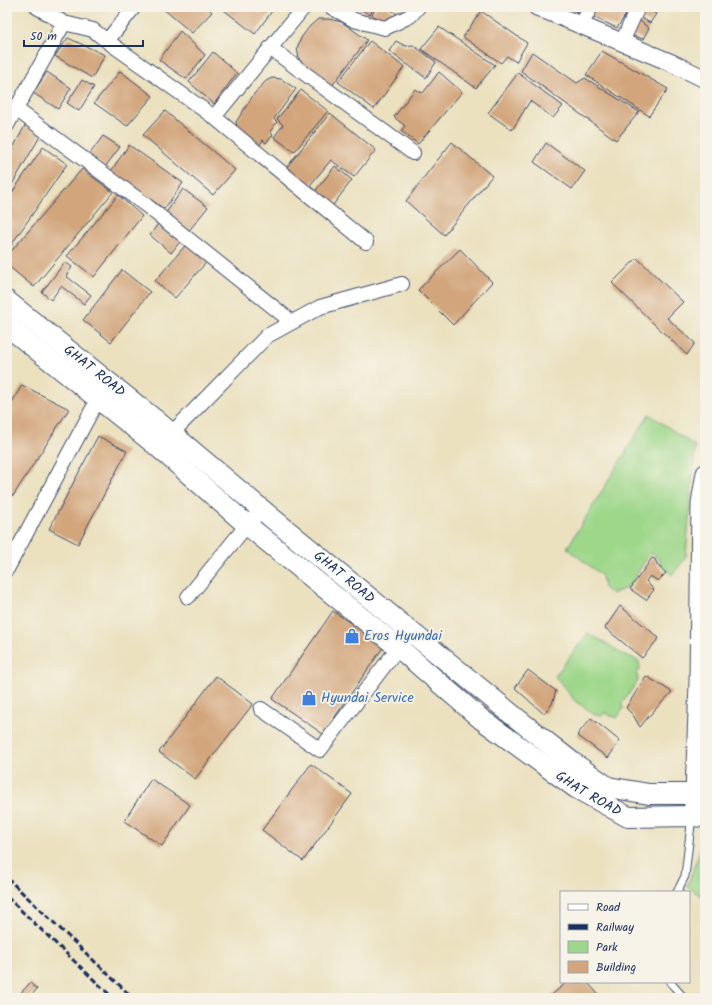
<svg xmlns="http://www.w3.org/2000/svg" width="712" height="1005" viewBox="0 0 712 1005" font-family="Kalam,sans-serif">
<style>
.green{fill:#9ed78a;stroke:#5c8374}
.building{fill:#d2a57c}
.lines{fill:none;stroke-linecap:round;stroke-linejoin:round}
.service-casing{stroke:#3a4a6d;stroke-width:9}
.minor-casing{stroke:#3a4a6d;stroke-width:16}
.tertiary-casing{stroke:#3a4a6d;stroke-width:19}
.secondary-casing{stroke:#3a4a6d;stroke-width:22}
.service{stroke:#fff;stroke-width:7}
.minor{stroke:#fff;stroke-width:14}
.tertiary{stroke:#fff;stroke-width:17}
.secondary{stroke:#fff;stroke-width:20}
.rail{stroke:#1b2f5e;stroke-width:3;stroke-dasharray:6 3;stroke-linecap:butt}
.labels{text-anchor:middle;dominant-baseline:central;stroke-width:3.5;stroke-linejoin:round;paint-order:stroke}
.street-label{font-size:14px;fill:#1b2f5e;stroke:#f7f3e8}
.shop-label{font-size:14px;fill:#366cbe;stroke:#f7f3e8;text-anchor:start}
</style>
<rect width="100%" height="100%" fill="#f7f3e8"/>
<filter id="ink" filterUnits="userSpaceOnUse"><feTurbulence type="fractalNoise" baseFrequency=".025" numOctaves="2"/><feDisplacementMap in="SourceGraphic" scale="8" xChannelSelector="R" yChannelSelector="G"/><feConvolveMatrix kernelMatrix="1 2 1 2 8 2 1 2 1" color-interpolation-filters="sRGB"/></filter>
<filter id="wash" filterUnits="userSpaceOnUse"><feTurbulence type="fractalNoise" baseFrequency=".012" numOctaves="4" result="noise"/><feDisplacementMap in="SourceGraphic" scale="16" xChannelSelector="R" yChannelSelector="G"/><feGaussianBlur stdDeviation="0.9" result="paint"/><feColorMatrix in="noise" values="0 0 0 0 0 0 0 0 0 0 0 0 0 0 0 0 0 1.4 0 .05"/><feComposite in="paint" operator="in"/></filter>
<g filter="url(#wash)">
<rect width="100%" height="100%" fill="#ebe1bf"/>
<!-- green -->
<path class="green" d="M649,414L695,446L686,556L682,563L672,575L661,565L659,559L651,552L629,586L613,594L604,588L603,580L601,575L567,548Z
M588,633L609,645L620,653L633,658L639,662L640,669L637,674L638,681L622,703L623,709L617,718L605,713L601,716L593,714L586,708L576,702L555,676Z
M702,844L705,845V898L687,887Z"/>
<g id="blocks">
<!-- building -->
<path class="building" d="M161,7H207L212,12L192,33Z
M220,7H275L255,34Z
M357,7H374L370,15Z
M376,7H387L397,14L388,24L372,15Z
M567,7H588L583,15Z
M594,7H631L617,28L589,15Z
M642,7H645L656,14L650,23L638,16Z
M481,11L527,43L516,62L507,56L501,63L463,37Z
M636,18L649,28L643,39L628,34Z
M318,19H329L342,22L367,40L331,87L303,66L299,59L297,48L301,38L310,26Z
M439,27L495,65L476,88L421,49Z
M180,31L205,55L186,79L159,60Z
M68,38L105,55L92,78L55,56Z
M370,41L404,67L374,109L338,82Z
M396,41L405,46L413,45L436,62L426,78L389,51Z
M602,51L668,89L649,116L586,75Z
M213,52L237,73L214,104L189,82Z
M532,52L577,83L585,78L639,112L616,140L521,71Z
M120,71L153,96L127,126L94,103Z
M47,72L71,88L58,109L33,93Z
M439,72L462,92L418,144L401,131L405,126L394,117L415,89L423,93Z
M518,73L563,106L553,118L530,101L512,130L488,113Z
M272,78L281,79L296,89L274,119L277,122L270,132L273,135L266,143L263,140L259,146L238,131L236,122L254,94L266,81Z
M82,80L94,87L79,111L67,103Z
M301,90L328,111L294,152L274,137L283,125L277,119Z
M165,111L235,170L213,195L143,135Z
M330,113L376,150L354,177L331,160L306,190L283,172Z
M27,122L42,133L7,193V159Z
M103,136L120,147L105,167L89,155Z
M452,142L492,176L444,235L406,201L428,172Z
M546,143L585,171L572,189L534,162Z
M129,145L183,183L164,209L111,171Z
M43,147L67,164L7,251V200Z
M335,166L352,180L330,209L313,194Z
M82,169L113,192L34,287L7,265V256Z
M183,189L208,207L171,253L150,235Z
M118,195L142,216L94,277L67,256Z
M189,241L209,259L175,298L155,281Z
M460,249L492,282L453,325L418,290Z
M637,258L683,302L667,318L695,343L687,355L652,322L612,283Z
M65,262L72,267L66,276L91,295L84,304L61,286L51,300L42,292Z
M122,270L150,292L111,342L83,320Z
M22,385L69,409L13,496L7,492V411Z
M98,436L127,451L78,544L49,529Z
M652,558L655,559L658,566L666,573L658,581L650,576L646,581L654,590L646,600L630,589Z
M620,606L659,638L642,658L605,628Z
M333,611L384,646L323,734L272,699Z
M528,670L556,691L552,704L544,714L515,688Z
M216,676L253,704L195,779L159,752Z
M646,676L672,692L649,716L640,727L633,715L626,708Z
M591,718L620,741L608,758L577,735Z
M311,764L352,794L303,861L262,830Z
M151,779L190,805L162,846L124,821Z
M567,982H587L602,998H548Z
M30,983L37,989L29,998H16Z"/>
</g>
</g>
<g filter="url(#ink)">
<use href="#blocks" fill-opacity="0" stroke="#3a4a6d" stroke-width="1"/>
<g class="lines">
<!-- service casing -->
<g class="service-casing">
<path id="service" d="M677,892L685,876L692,816
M670,982L684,998"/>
</g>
<!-- minor casing -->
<g class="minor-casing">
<path id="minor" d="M37,7L64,23L93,30L107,41L214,117L366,242
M331,7L354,20L385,28L410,16L418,7
M581,25L591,7
M107,41L134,7
M622,42L638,7
M270,48L413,153
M16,109L147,206L292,322
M214,117L304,7
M7,125L64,23
M165,440L171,434L267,336L320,307L402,284
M7,569L98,399
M188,597L247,525L261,510
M261,709L320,750L404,640"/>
</g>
<!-- tertiary casing -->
<g class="tertiary-casing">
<path id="tertiary" d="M537,7L672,63L705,79
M692,816L694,794L698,683L700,503L705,473"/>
</g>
<!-- secondary casing -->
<g class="secondary-casing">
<g id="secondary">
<path id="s1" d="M7,301L153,418L273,519L515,717L572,762L608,787L649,794H705"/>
<path id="s2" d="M7,326L157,446L247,525L399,648L481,719L576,788L628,817L692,816L705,817"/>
</g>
</g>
<!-- service -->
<use href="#service" class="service"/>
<!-- minor -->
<use href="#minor" class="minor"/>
<!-- tertiary -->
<use href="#tertiary" class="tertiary"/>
<!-- secondary -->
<use href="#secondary" class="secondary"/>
<!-- rail -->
<path class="rail" d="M7,878L133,998
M7,897L113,998"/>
</g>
</g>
<!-- icons -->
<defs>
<g id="shop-bare" transform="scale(1.2)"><path d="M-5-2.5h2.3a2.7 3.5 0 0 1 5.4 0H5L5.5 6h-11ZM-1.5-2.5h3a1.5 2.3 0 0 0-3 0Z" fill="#3f7fe0" stroke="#f7f3e8" stroke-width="2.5" paint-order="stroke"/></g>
</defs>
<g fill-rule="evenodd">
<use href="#shop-bare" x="352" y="636"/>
<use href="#shop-bare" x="309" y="698"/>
</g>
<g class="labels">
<!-- street labels -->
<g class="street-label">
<text stroke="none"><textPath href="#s1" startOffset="112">GHAT ROAD</textPath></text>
<text stroke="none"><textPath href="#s1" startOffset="436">GHAT ROAD</textPath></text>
<text stroke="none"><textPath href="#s2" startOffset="747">GHAT ROAD</textPath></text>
</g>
<!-- shop labels -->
<g class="shop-label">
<text x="364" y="636">Eros Hyundai</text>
<text x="321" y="698">Hyundai Service</text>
</g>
</g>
<!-- margin -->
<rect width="712" height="1005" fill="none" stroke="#f7f3e8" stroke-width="24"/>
<!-- legend -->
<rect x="560" y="891" width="130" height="92" fill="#f7f3e8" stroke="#9fa5b1"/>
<rect x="568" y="904" width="20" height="6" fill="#ffffff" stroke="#9fa5b1"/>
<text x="596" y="911" font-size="12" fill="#1b2f5e">Road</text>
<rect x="568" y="924" width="20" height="6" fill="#1b2f5e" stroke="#9fa5b1"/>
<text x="596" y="931" font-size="12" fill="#1b2f5e">Railway</text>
<rect x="568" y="941" width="20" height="12" fill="#9ed78a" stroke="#9fa5b1"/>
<text x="596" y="951" font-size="12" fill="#1b2f5e">Park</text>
<rect x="568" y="961" width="20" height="12" fill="#d2a57c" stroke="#9fa5b1"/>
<text x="596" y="971" font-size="12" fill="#1b2f5e">Building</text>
<!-- scale -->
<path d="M24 40v6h119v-6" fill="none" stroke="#1b2f5e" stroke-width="2"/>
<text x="30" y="40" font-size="12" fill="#1b2f5e" stroke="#f7f3e8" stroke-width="3" paint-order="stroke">50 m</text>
</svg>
